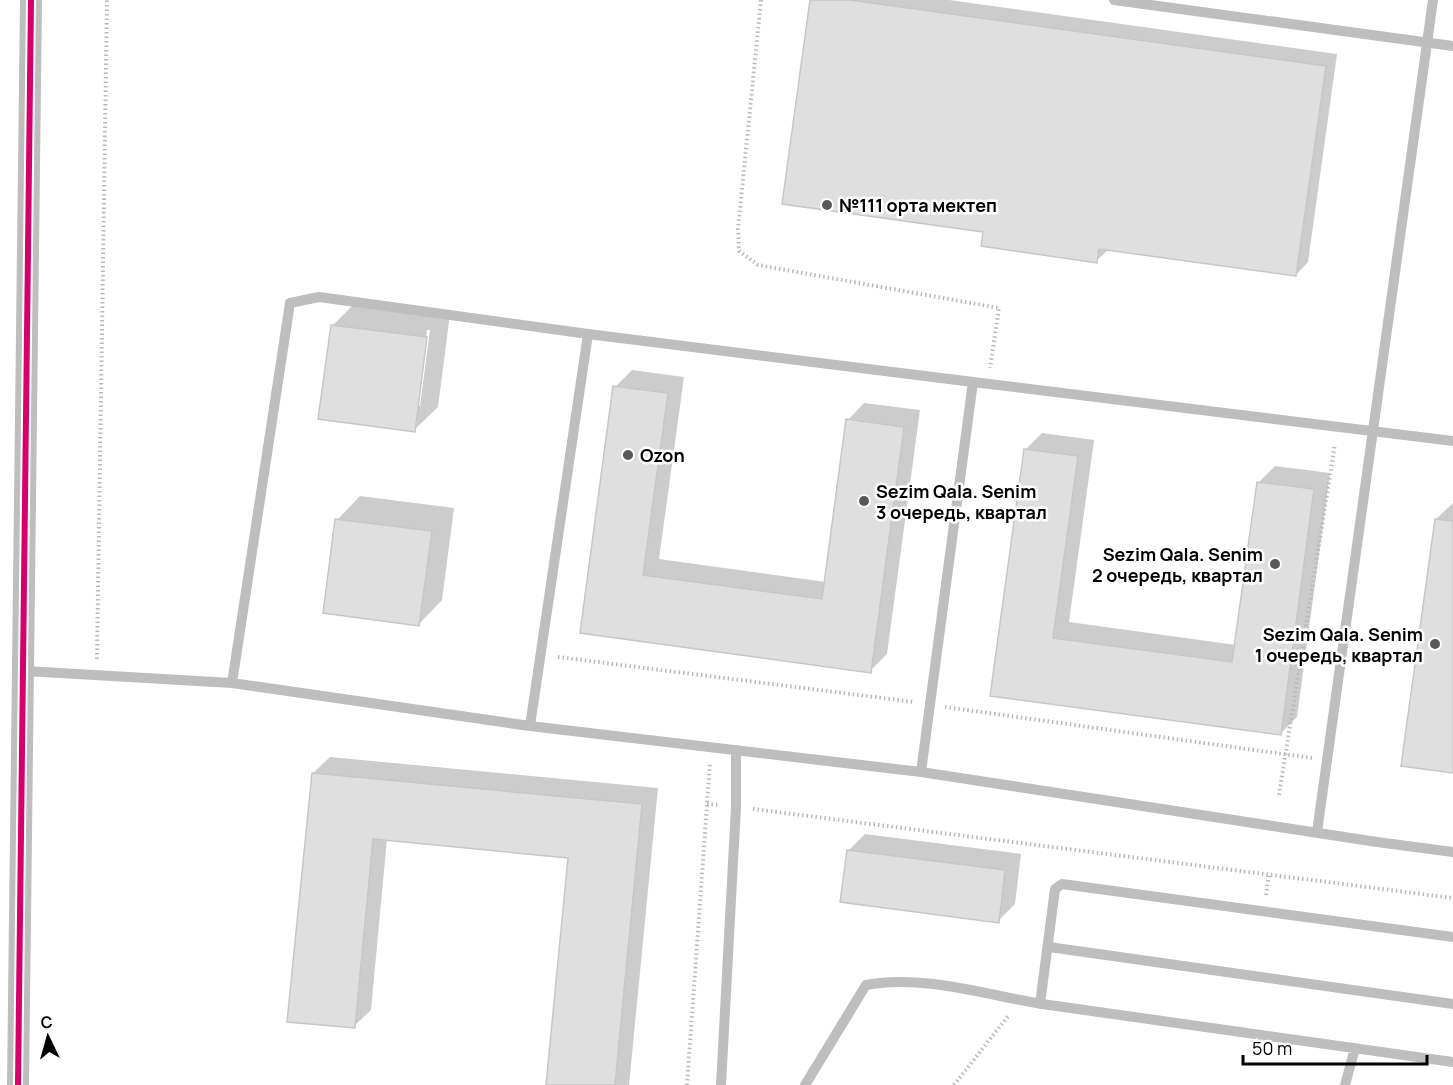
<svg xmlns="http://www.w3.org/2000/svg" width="1453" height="1085" viewBox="0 0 1453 1085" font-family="Manrope,sans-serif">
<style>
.shadow{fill:#0003;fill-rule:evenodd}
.building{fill:#dfdfdf;stroke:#c7c7c7;stroke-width:1.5}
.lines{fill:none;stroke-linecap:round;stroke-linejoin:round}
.path{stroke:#b9b9b9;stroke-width:4;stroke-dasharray:1.5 3;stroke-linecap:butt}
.service{stroke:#bebebe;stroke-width:10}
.minor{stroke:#bebebe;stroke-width:22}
.cycleway-casing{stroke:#fff;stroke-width:10}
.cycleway{stroke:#d6006c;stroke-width:6}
.poi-dot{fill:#595959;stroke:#fff;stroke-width:2}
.labels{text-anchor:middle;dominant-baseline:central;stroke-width:5;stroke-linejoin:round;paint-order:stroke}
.poi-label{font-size:18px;font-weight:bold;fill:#000;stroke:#fff;text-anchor:start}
</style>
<rect width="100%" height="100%" fill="#fff"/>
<!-- shadow -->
<path class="shadow" d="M812,0H949L1337,54L1308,262L1296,275L1109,249L1096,261L985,231Z
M356,302L450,314L438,407L414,430L332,326ZM427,330H430L420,406H417Z
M632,370L684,377L659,559L826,582L848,420L864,403L920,410L887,654L870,671L582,632L615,387Z
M1042,433L1094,440L1069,622L1236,645L1258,483L1275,466L1330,473L1297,717L1280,734L992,695L1025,450Z
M360,496L454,508L442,600L419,624L337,520Z
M1453,503V772L1436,519Z
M330,757L658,788L629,1085H547L570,857L387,839L371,1010L354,1026L313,773Z
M865,834L1021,854L1015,904L998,921L849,850Z"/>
<!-- building -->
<path class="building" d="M810,0H850L1326,66L1296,276L1099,249L1097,263L981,246L983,232L782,204Z
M331,325L427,337L415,432L318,419Z
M613,386L668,393L643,575L822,599L846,419L904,427L871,673L580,633Z
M1024,449L1078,456L1053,638L1232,662L1257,482L1314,489L1281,735L990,696Z
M335,519L432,531L419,626L323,613Z
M1435,519L1453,521V773L1401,766Z
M312,773L642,804L615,1085H546L568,858L373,839L355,1028L287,1022Z
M847,850L1005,870L999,923L840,902Z"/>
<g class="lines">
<!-- path -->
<path class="path" d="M761,0L738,229L739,251L758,265L999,308L990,368
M558,657L914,702
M97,659L107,0
M945,707L1312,758
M1279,795L1335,444
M707,804L719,805
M753,809L1453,898
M1266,895L1269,874
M687,1085L710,763
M954,1085L1009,1015"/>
<!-- service -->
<path class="service" d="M1114,0L1453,46
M25,671L232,683L530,726L921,772L1377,842L1453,852
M232,683L290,303L319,297L588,334
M530,726L588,334L973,382
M921,772L973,382L1453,441
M1317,832L1433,0
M1049,947L1453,1004
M1040,1004L1055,889L1062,884L1453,937
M721,1085L736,807V750
M805,1085L866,985C923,974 986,995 1042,1004C1179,1024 1316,1043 1453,1062
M1345,1085L1355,1048"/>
<!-- minor -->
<path class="minor" d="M18,1085L31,0"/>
<!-- cycleway casing -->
<g class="cycleway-casing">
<path id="cycleway" d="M18,1085L31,0"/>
</g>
<!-- cycleway -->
<use href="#cycleway" class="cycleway"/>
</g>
<!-- markers -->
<g class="poi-dot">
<circle cx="827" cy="205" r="6"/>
<circle cx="628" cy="455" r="6"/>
<circle cx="864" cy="501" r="6"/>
<circle cx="1275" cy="564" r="6"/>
<circle cx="1435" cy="644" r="6"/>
</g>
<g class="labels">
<!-- poi labels -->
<g class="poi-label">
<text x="839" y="205">№111 орта мектеп</text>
<text x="640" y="455">Ozon</text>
<text x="876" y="491">Sezim Qala. Senim<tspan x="876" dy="21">3 очередь, квартал</tspan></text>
<text x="1263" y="554" text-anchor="end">Sezim Qala. Senim<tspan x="1263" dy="21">2 очередь, квартал</tspan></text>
<text x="1423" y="634" text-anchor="end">Sezim Qala. Senim<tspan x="1423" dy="21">1 очередь, квартал</tspan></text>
</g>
</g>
<!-- north arrow -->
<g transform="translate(48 1037) rotate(355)" stroke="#ffffff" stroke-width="4.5" paint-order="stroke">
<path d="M0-4.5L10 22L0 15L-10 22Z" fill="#000000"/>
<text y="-9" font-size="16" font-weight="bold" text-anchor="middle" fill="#000000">С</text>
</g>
<!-- scale -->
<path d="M1243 1055v9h184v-9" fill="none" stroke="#000000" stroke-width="3"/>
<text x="1252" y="1055" font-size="18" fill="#000000" stroke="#ffffff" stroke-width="4.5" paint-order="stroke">50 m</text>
</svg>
